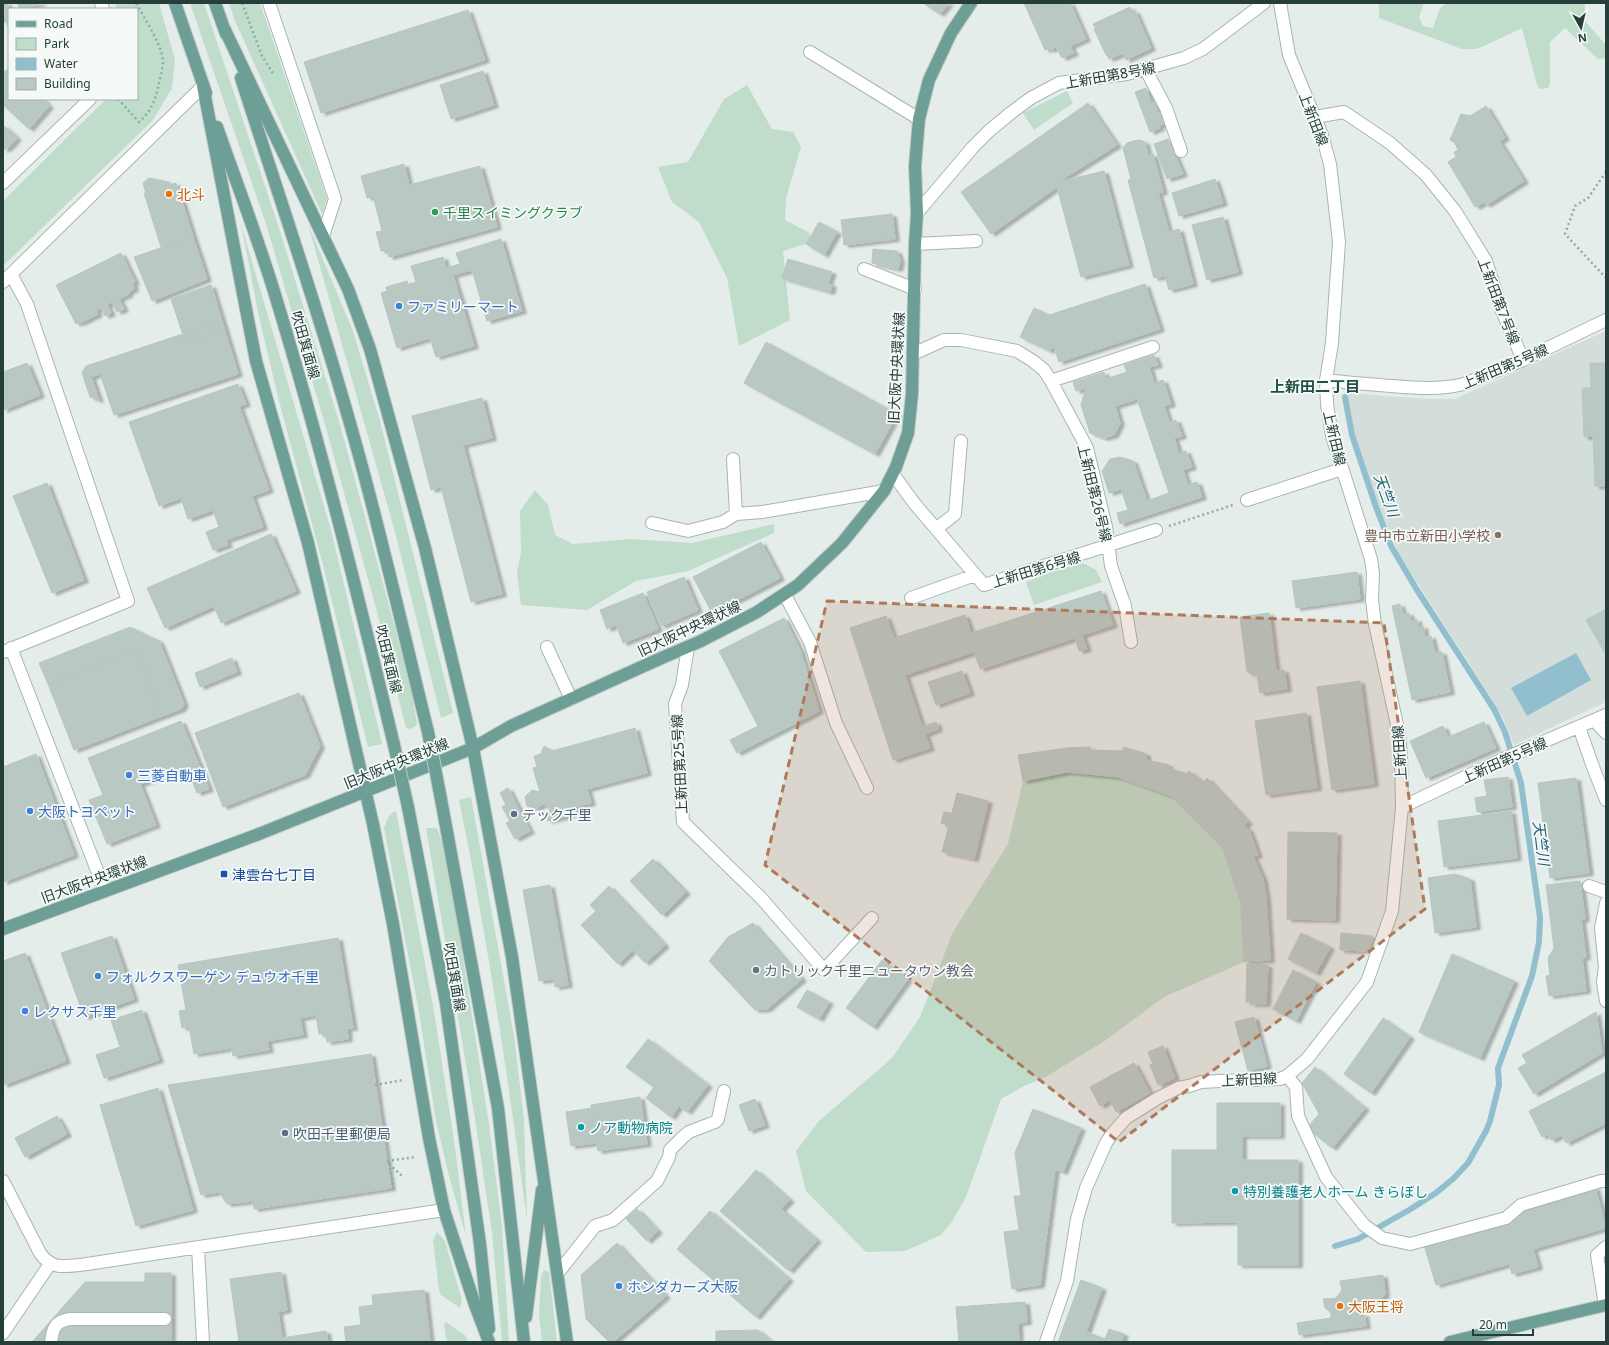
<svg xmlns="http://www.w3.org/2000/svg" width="1609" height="1345" viewBox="0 0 1609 1345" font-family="'Noto Sans','Noto Sans JP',sans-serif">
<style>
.built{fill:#d3ddd9}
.green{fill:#c0dcca}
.water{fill:#91bfce}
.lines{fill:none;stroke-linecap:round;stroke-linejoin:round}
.stream{stroke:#91bfce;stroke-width:6}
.building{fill:#bac8c3;stroke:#b8c6c2;filter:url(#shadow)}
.minor-casing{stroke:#a8b5b1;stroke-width:14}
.major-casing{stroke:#c2c9c8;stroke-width:14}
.path{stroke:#88aea6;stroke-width:2.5;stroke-dasharray:2 3;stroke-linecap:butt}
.minor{stroke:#fff;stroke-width:12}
.major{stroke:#6d9f97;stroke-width:12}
.major-bridge-casing{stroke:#c2c9c8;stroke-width:14;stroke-linecap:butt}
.major-bridge{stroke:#6d9f97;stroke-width:12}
.marked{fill:#ae7a5a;fill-opacity:0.2;stroke:#ae7a5a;stroke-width:3;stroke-dasharray:8 5;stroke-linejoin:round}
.food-dot{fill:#e8710a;stroke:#f5faf8;stroke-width:1.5}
.leisure-dot{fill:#2e9e5b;stroke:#f5faf8;stroke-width:1.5}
.shop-dot{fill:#3f7fe0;stroke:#f5faf8;stroke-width:1.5}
.education-dot{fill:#8d6e63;stroke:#f5faf8;stroke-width:1.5}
.service-dot{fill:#5c6f8a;stroke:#f5faf8;stroke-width:1.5}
.transit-dot{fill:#1a4fb4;stroke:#f5faf8;stroke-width:1.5}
.worship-dot{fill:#6b7280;stroke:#f5faf8;stroke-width:1.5}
.culture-dot{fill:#0f9aa8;stroke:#f5faf8;stroke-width:1.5}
.labels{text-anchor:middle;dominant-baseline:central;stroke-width:3.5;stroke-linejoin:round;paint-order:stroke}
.street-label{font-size:14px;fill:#253e39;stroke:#f5faf8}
.food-label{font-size:14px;fill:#c56008;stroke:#f5faf8;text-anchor:start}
.leisure-label{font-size:14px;fill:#27864d;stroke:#f5faf8;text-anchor:start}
.shop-label{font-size:14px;fill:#366cbe;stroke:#f5faf8;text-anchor:start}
.education-label{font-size:14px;fill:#785e54;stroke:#f5faf8;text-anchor:end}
.service-label{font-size:14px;fill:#4e5e75;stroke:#f5faf8;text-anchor:start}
.transit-label{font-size:14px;fill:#164399;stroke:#f5faf8;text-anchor:start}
.worship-label{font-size:14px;fill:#5b616d;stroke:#f5faf8;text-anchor:start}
.culture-label{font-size:14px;fill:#0d838f;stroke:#f5faf8;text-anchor:start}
.neighbourhood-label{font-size:15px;font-weight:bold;fill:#224f48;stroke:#f5faf8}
.water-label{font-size:15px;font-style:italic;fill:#236076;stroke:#f5faf8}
</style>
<defs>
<filter id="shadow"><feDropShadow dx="4.5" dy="2.5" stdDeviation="1" flood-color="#0004"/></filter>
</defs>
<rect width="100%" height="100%" fill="#e5edea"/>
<!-- built -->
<path class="built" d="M1606,331V702L1514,745L1504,720L1490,696L1400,556L1373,492L1355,435L1347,393L1427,399H1455Z"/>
<!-- green -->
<path class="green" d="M115,3H159L175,60L172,88L153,120L3,266V201L106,99H137V9H117Z
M190,3H204L278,225L339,421L411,687L417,725L411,729L406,728L376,608L326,428L267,227Z
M229,3H260L327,199L322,214L235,21Z
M1379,3H1424L1419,17L1423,26L1433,28L1440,8L1447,3H1585L1584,20L1606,45V58L1598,59L1565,28L1550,42V84L1548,88L1540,89L1537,85L1522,28L1484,46L1476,49H1462L1379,18Z
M747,85L772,129L793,132L801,147L786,198L785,220L810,233L809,243L783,251L790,320L739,346L727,278L699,222L672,202L658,167L688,162L724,99Z
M1067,91L1073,103L1034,130L1023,113Z
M241,224L331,530L382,744L368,747L323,565L279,401L259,317Z
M308,224L353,331L380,421L453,713L441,718L395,532Z
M535,490L548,505L555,535L573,544L631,539L692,543L774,524V533L688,571L636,581L587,610L521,605L517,573L521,552L520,511Z
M1083,563L1096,570L1102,582L1034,605L1026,582L1052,572Z
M1067,772L1118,777L1171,796L1223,848L1241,904L1244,962L1164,997L1106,1040L1044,1078L1024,1086L1001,1099L966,1197L951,1223L941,1235L905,1251L866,1252L806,1191L796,1151L819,1121L892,1058L920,1017L953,932L1008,844L1023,781Z
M471,797L514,1036L524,1120L527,1220C508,1080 488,939 459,800Z
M396,811L434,1011L455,1147L466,1236L449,1176L436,1121L419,1012L384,828C387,821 388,814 396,811Z
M426,828H437L443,845L451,882L489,1124L502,1227L509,1342H502L492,1233L474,1112Z
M437,1232L445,1241L462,1301L460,1308L441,1295L439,1290L433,1240Z
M544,1270L549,1272L557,1342H542L539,1314L541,1276Z
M446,1322L466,1336L468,1342H449L446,1339L444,1324Z"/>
<!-- water -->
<path class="water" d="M1576,653L1591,680L1527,716L1511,688Z"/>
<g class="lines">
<!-- stream -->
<path class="stream" d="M1335,1246L1358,1239L1409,1210L1436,1193L1454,1178L1468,1163L1486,1131L1490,1121L1499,1085L1498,1068L1501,1060L1532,976L1539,942L1540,918L1521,783L1505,732L1494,709L1417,590L1391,546L1376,507L1352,435L1345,397"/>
</g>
<!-- building -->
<path class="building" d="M3,3H7L9,9V21L3,23Z
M17,3H42L22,9H20Z
M923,3H949L940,14Z
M1024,3H1070L1086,39L1070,46L1074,53L1062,58L1056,47L1050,50L1049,48L1045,50Z
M1130,7L1132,12L1135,11L1151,48L1126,60L1123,53L1109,59L1107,55H1106L1094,29H1096L1093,24Z
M468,10L485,60L321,113L304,62Z
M9,68V99H43L49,106L29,129L3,105V73Z
M483,71L494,105L451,119L440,85Z
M1146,88L1151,103L1154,102L1158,113L1160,112L1164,124L1159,125L1160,128L1150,132L1135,92Z
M1088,103L1117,145L1058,182L1104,171L1129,265L1081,277L1057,187L991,234L961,192Z
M1486,106L1505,138L1499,141L1524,181L1486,205L1485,202L1475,207L1448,162L1456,157L1454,152L1458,150L1455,143L1450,140L1461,114L1470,116Z
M3,125L17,138L9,147L3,150Z
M1168,139L1183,174L1167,179L1154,144Z
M1139,140L1145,142L1148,155L1153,154L1163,192L1158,193L1169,232L1179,229L1193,284L1169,290L1165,276L1154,278L1128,180L1131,179L1123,148L1127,143L1133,141Z
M404,164L409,185L480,166L497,227L389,257L387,250L381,251L376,232L382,231L373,196L367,198L361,176Z
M149,178L169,182L170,185L176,183L193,237L161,247L144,193H146L143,183Z
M1215,179L1223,203L1179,216L1172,193Z
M892,214L895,239L844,245L841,220Z
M1223,217L1238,272L1207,280L1192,225Z
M819,222L837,232L824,255L806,244Z
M193,237L207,279L152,301L134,257Z
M501,239L522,311L487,321L472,270L453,275L474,346L436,357L430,338L397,348L381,293L387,291L386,287L407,281L408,285L416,282L411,266L443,257L446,268L460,264L456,253Z
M873,249L897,251L900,261L898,269L872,263Z
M121,253L135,282H133L134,289L128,292L129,294L119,299L124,309L117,312L112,302L107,305L111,313L105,316L101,308L96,310L98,314L80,323L79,322L76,324L56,285Z
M788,259L832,272L828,283L832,285L830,292L782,278Z
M1145,284L1160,329L1059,362L1053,345L1050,351L1020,337L1034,308L1049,315Z
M211,285L225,331L186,344L171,299Z
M222,321L238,374L114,415L100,374L91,377L99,400L90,397L82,373L86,366Z
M766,342L897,414L875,454L744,383Z
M1154,355L1158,365L1149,367L1154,383L1163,380L1171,404L1164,406L1169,422L1176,420L1182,436L1174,438L1179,453L1186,451L1192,467L1183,470L1188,485L1197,482L1202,497L1120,524L1117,513L1128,510L1121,489L1109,493L1102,471L1110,459L1120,457L1133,461L1147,501L1169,493L1137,399L1115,406L1120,423L1114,435L1104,438L1090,433L1081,405L1086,388L1076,391L1073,382L1104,372L1106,379L1127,372L1124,365Z
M27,363L40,395L3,410V372Z
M1590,363H1606V486H1595L1593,436L1584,437L1582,388H1591Z
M238,384L246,404L239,406L269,490L252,496L263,527L226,540L228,545L213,550L206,532L219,527L213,510L188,519L181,498L159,506L129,422Z
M482,398L492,438L463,445L502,594L471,602L441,487L431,490L412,416Z
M47,483L84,580L52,593L13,496Z
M271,534L296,591L221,623L214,606L165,628L147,588Z
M761,542L780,578L712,613L693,577Z
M1357,572L1360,599L1296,608L1292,581Z
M684,577L698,610L661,626L647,592Z
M1101,591L1113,625L1082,635L1087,649L1079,651L1075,638L980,669L974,652L905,675L922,727L936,722L938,729L925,734L930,748L893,760L850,628L886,616L894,638L965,615L971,633Z
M643,593L658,629L623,643L616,625L607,629L600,610Z
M1400,604L1403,614L1409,613L1411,621L1417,619L1418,627L1423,626L1425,637L1431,636L1435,653L1442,652L1450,692L1412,700L1392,606Z
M1606,609V655L1586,620Z
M1269,613L1276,671L1284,670L1287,689L1260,693L1257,675L1247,672L1240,617Z
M784,618L800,650L819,711L737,753L730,740L758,726L719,651Z
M130,627L159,641L184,704L181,709L162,716L136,650L48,684L39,663Z
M136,650L162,716L74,750L48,684Z
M232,658L237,672L200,687L195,673Z
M962,671L970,693L936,705L928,682Z
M1360,681L1374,784L1332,790L1317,687Z
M299,693L320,746L305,775L223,807L195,733Z
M1306,713L1317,788L1266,795L1255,721Z
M181,721L209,789L197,793L186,766L140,784L156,825L107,844L89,800L103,795L88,758Z
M1484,722L1496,748L1426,778L1410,741L1443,726L1448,737Z
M635,728L647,773L587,789L591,803L574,807L576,813L548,821L546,813L550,812L548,806L543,804L537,808L527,806L525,797L532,790L540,792L533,768L537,767L534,756L541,754L544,746L552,751Z
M1090,747V750L1122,751L1124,747L1146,754V760L1169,765L1168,768L1187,774L1189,771L1203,783L1207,778L1248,822L1244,826L1249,830L1258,855L1253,856L1263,879L1266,897L1270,960L1244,962L1241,904L1223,848L1171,796L1118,777L1067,772L1023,781L1018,755L1067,748Z
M36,754L74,855L3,882V767Z
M1508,777L1512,807L1477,812L1475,798L1487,796L1484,780Z
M1576,778L1589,873L1550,878L1538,783Z
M508,788L530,831L515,839L506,823L510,821L502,807L506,805L500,793Z
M957,793L988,801L974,859L942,852L949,825L941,823L944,812L952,813Z
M1511,811L1517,858L1444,867L1438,821Z
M1288,832L1337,833L1335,920L1287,919Z
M653,859L686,892L662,915L630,881Z
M1455,874L1470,879L1476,927L1435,933L1428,878Z
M1580,881L1585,919L1581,920L1586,957L1582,958L1586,991L1549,996L1546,976L1550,975L1548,958L1554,948L1546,885Z
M550,885L568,985L555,987L554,979L539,981L523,890Z
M609,886L665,945L645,963L633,950L618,964L581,925L596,911L590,905Z
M753,923L802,979L767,1009L755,1010L709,961L728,937Z
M1301,933L1330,947L1316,973L1288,959Z
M1341,933L1372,936L1371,951L1340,950Z
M112,936L134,999L84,1017L61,953Z
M338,938L353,1028H347L348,1039L327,1042L325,1033L319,1034L316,1015L300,1018L303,1035L267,1041L269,1050L233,1056L232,1048L194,1054L189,1026L182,1028L179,1011L186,1010L178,965Z
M25,953L66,1061L3,1085V961Z
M1452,954L1514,981L1480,1058L1419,1032Z
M882,960L908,979L873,1027L846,1008Z
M1247,964L1268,965L1266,1004H1251V1002H1246Z
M1293,970L1316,982L1296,1021L1273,1009Z
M807,990L829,1002L819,1019L797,1007Z
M142,1010L159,1060L104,1078L96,1055L120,1047L111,1020Z
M1596,1012L1602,1053L1534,1094L1518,1068L1527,1063L1522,1055Z
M1254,1017L1267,1066L1248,1071L1235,1022Z
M1383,1018L1410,1037L1371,1093L1344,1074Z
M648,1039L708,1085L687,1112L679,1106L671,1117L646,1098L654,1087L626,1067Z
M1163,1046L1175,1078L1158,1085L1150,1065L1153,1064L1148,1052Z
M371,1054L391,1188L254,1209L253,1201L227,1204L219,1192L201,1195L168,1085Z
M1134,1063L1150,1093L1116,1112L1110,1100L1100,1106L1090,1087Z
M1315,1067L1365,1108L1332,1148L1307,1128L1319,1114L1302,1083Z
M1606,1072V1123L1566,1143L1562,1135L1551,1140L1547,1134L1542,1137L1529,1111Z
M158,1088L193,1210L136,1226L100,1105Z
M640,1097L647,1144L598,1151L591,1105Z
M755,1099L765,1125L749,1131L739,1105Z
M1217,1103H1280V1136H1242V1160H1298V1265H1238V1222L1172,1223V1150H1217Z
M592,1108L597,1143L571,1146L566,1112Z
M1033,1109L1081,1128L1063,1172L1055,1169L1040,1285L1012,1289L1004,1232L1019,1230L1014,1196H1021L1015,1153Z
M57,1116L67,1134L25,1157L15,1138Z
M756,1170L790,1200L781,1209L817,1240L789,1271L720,1211Z
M1595,1187L1606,1228L1533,1249L1538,1267L1512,1274L1509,1264L1436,1285L1424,1245L1520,1217L1518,1210Z
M637,1209L658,1231L647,1241L626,1219Z
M710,1211L789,1279L756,1317L677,1249Z
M617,1243L666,1296L613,1342H609L586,1319L581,1275Z
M281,1272L287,1310L278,1312L282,1338L326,1331L328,1342H239L230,1279Z
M145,1273H171V1342H32L85,1282H145Z
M1383,1275L1385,1295L1378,1301L1355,1304L1356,1315L1364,1314L1366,1326L1299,1335L1297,1323L1331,1318V1312L1325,1308L1323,1299L1336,1298L1342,1290L1340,1281Z
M1081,1280L1102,1288L1086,1332L1105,1339L1109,1329L1124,1334L1121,1342H1058Z
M424,1290L430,1342H346L344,1327L361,1325L359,1307L373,1305L372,1295Z
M1025,1302L1027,1322L1018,1323L1019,1342H959L956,1307Z
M758,1330L772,1342H716V1331Z"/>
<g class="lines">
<!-- minor casing -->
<g class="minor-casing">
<path id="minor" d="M101,3L103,9
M269,3L335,199L323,236
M810,52L919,119
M1146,70L1166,108L1181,151
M1315,117L1344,112L1390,143L1426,175L1455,211L1486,261L1502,311L1523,360
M3,183L90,99
M917,213L973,147L989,131L1012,112L1031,98L1059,83L1127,74L1184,58L1203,49L1264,3
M915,244L976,241
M864,269L915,289
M3,282L203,86
M913,354L944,340H961L1017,351L1033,361L1044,370L1051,381L1087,448L1106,527L1111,566L1125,606L1131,642
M1326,380C1348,383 1369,384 1391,386C1415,388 1440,390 1464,384L1523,360L1606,320
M1051,381L1153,347
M733,459L736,514
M893,474L914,503L984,585L1156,530
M1247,500L1342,469
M652,523L688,531L723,522L736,514L762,512L884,491
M936,529L955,514L961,441
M785,595L810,642L836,723L867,788
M911,598L975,575
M547,647L571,699
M688,647L682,685L675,704L683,822L761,898L824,970L872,918
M11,648L105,891
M3,652L128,601L27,304L11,274
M1594,720L1606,733
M1579,727L1593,767L1606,800
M1402,807L1503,759L1606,715
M1589,886L1606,892
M1606,903L1601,928L1605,967L1603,982L1606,1001
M1287,1076L1296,1087L1298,1116L1326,1177L1364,1225L1382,1238L1410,1244L1506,1218L1521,1205L1601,1181H1606
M3,1181L40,1253C52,1271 67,1266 87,1264L444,1210
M198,1247L203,1342
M558,1273L595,1226L613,1220L657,1181L669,1157L670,1150L684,1136L689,1132L715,1122L718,1119L724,1091
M1605,1305L1597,1255L1606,1247
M3,1333L50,1264
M51,1342C53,1328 55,1321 70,1319H165
M1046,1342L1067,1281L1077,1219L1086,1188L1106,1143L1112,1134L1126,1118L1158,1098L1178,1088L1189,1086L1201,1082L1220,1081L1280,1079L1287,1076L1307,1059L1367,982L1392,911L1402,807L1401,756L1399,734L1375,624L1372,600L1373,573L1371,559L1332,436L1327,404L1326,380L1332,343L1339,242L1330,164L1322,135L1289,55L1280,3"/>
</g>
<!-- major casing -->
<g class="major-casing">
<path id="major" d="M175,3L206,93
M215,3L226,34
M224,28L348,289L370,349L425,548L473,748L512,957L567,1342
M241,78C280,199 321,319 355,441C382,537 404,635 428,732
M203,86L256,361L308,543L373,824L393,924L429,1138L444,1210L475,1305L489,1342
M217,127C237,184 259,241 276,298C321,446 358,595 394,745
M440,794L498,1108L524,1342
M408,807L446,1003L480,1244L489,1329
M3,929L259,834L473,748L511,726L657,660L701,641L757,612L798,585L842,543L884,491L896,467L908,433L912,394L915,244L917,213L915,166L919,119L929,80L951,33L971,3
M526,1317L542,1190
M1450,1342L1606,1305"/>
</g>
<!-- path -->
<path class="path" d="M242,3L262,56L274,75
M118,99L139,122C150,112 155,102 158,87C160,79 163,69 163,60C161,43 144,18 136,3
M1606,172L1588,198L1575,206L1565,234L1606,278
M1169,526L1233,505
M375,1085L403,1080
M387,1161L416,1157
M389,1163L394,1189
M389,1164L403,1177"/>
<!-- minor -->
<use href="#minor" class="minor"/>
<!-- major -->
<use href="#major" class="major"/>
<!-- major-bridge casing -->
<g class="major-bridge-casing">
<path id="major-bridge" d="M428,732L440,794
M394,745L408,807"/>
</g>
<!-- major-bridge -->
<use href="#major-bridge" class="major-bridge"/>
</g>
<!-- marked area -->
<path class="marked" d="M827,601L1384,623L1425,909L1119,1142L765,865Z"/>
<!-- markers -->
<g class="food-dot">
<circle cx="169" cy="194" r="4"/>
<circle cx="1340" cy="1306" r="4"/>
</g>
<circle class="leisure-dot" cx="435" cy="212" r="4"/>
<g class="shop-dot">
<circle cx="399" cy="306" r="4"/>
<circle cx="129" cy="775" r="4"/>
<circle cx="30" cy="811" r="4"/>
<circle cx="98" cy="976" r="4"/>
<circle cx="25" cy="1011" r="4"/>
<circle cx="619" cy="1286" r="4"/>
</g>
<circle class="education-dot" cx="1498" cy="535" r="4"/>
<g class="service-dot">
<circle cx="514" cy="814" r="4"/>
<circle cx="285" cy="1133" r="4"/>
</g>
<rect class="transit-dot" x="220" y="870" width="8" height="8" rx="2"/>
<circle class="worship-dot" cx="756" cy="970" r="4"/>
<g class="culture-dot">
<circle cx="581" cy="1127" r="4"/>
<circle cx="1235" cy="1191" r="4"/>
</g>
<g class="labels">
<!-- street labels -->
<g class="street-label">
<text transform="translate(1110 75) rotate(-10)">上新田第8号線</text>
<text transform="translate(1314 119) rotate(69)">上新田線</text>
<text transform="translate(1499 301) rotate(69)">上新田第7号線</text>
<text transform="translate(306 345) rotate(74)">吹田箕面線</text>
<text transform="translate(1505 366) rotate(-23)">上新田第5号線</text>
<text transform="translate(896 368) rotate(-87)">旧大阪中央環状線</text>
<text transform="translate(1335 438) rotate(77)">上新田線</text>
<text transform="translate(1095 493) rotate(76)">上新田第26号線</text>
<text transform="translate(1036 569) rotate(-17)">上新田第6号線</text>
<text transform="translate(689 628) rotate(-25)">旧大阪中央環状線</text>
<text transform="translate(389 659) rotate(76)">吹田箕面線</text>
<text transform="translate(1399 753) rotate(-94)">上新田線</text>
<text transform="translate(1504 760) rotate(-24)">上新田第5号線</text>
<text transform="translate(396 763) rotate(-22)">旧大阪中央環状線</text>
<text transform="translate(679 764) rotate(-93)">上新田第25号線</text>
<text transform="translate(94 879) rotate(-20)">旧大阪中央環状線</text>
<text transform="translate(455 977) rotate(80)">吹田箕面線</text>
<text transform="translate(1249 1079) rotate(-3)">上新田線</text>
</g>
<!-- food labels -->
<g class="food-label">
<text x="177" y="194">北斗</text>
<text x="1348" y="1306">大阪王将</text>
</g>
<!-- leisure labels -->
<g class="leisure-label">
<text x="443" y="212">千里スイミングクラブ</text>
</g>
<!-- shop labels -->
<g class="shop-label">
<text x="407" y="306">ファミリーマート</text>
<text x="137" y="775">三菱自動車</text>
<text x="38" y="811">大阪トヨペット</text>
<text x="106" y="976">フォルクスワーゲン デュウオ千里</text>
<text x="33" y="1011">レクサス千里</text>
<text x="627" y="1286">ホンダカーズ大阪</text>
</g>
<!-- education labels -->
<g class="education-label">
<text x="1490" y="535">豊中市立新田小学校</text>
</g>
<!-- service labels -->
<g class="service-label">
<text x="522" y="814">テック千里</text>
<text x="293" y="1133">吹田千里郵便局</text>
</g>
<!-- transit labels -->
<g class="transit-label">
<text x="232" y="874">津雲台七丁目</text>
</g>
<!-- worship labels -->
<g class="worship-label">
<text x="764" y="970">カトリック千里ニュータウン教会</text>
</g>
<!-- culture labels -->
<g class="culture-label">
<text x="589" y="1127">ノア動物病院</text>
<text x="1243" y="1191">特別養護老人ホーム きらぼし</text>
</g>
<!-- neighbourhood labels -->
<g class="neighbourhood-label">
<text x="1315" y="386">上新田二丁目</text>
</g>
<!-- water labels -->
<g class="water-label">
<text transform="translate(1387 495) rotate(70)">天竺川</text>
<text transform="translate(1542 843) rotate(83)">天竺川</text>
</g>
</g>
<!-- border -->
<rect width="1609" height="1345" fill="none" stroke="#253e39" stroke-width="8"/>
<!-- legend -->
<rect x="8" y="8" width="130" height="92" fill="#f5faf8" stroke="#a2afac"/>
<rect x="16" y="21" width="20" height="6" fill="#6d9f97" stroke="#a2afac"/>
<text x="44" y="28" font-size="12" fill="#253e39">Road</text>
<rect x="16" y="38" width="20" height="12" fill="#c0dcca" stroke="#a2afac"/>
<text x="44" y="48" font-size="12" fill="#253e39">Park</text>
<rect x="16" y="58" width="20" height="12" fill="#91bfce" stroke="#a2afac"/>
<text x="44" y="68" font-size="12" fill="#253e39">Water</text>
<rect x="16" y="78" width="20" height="12" fill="#bac8c3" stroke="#a2afac"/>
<text x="44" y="88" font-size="12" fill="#253e39">Building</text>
<!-- north arrow -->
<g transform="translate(1581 28) rotate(172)" stroke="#f5faf8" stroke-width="3" paint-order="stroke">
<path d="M0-3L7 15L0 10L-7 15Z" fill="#253e39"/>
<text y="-6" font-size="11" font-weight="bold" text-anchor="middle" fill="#253e39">N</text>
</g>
<!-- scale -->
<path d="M1473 1329v6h60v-6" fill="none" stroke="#253e39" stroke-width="2"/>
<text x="1479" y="1329" font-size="12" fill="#253e39" stroke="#f5faf8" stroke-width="3" paint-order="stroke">20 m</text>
</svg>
